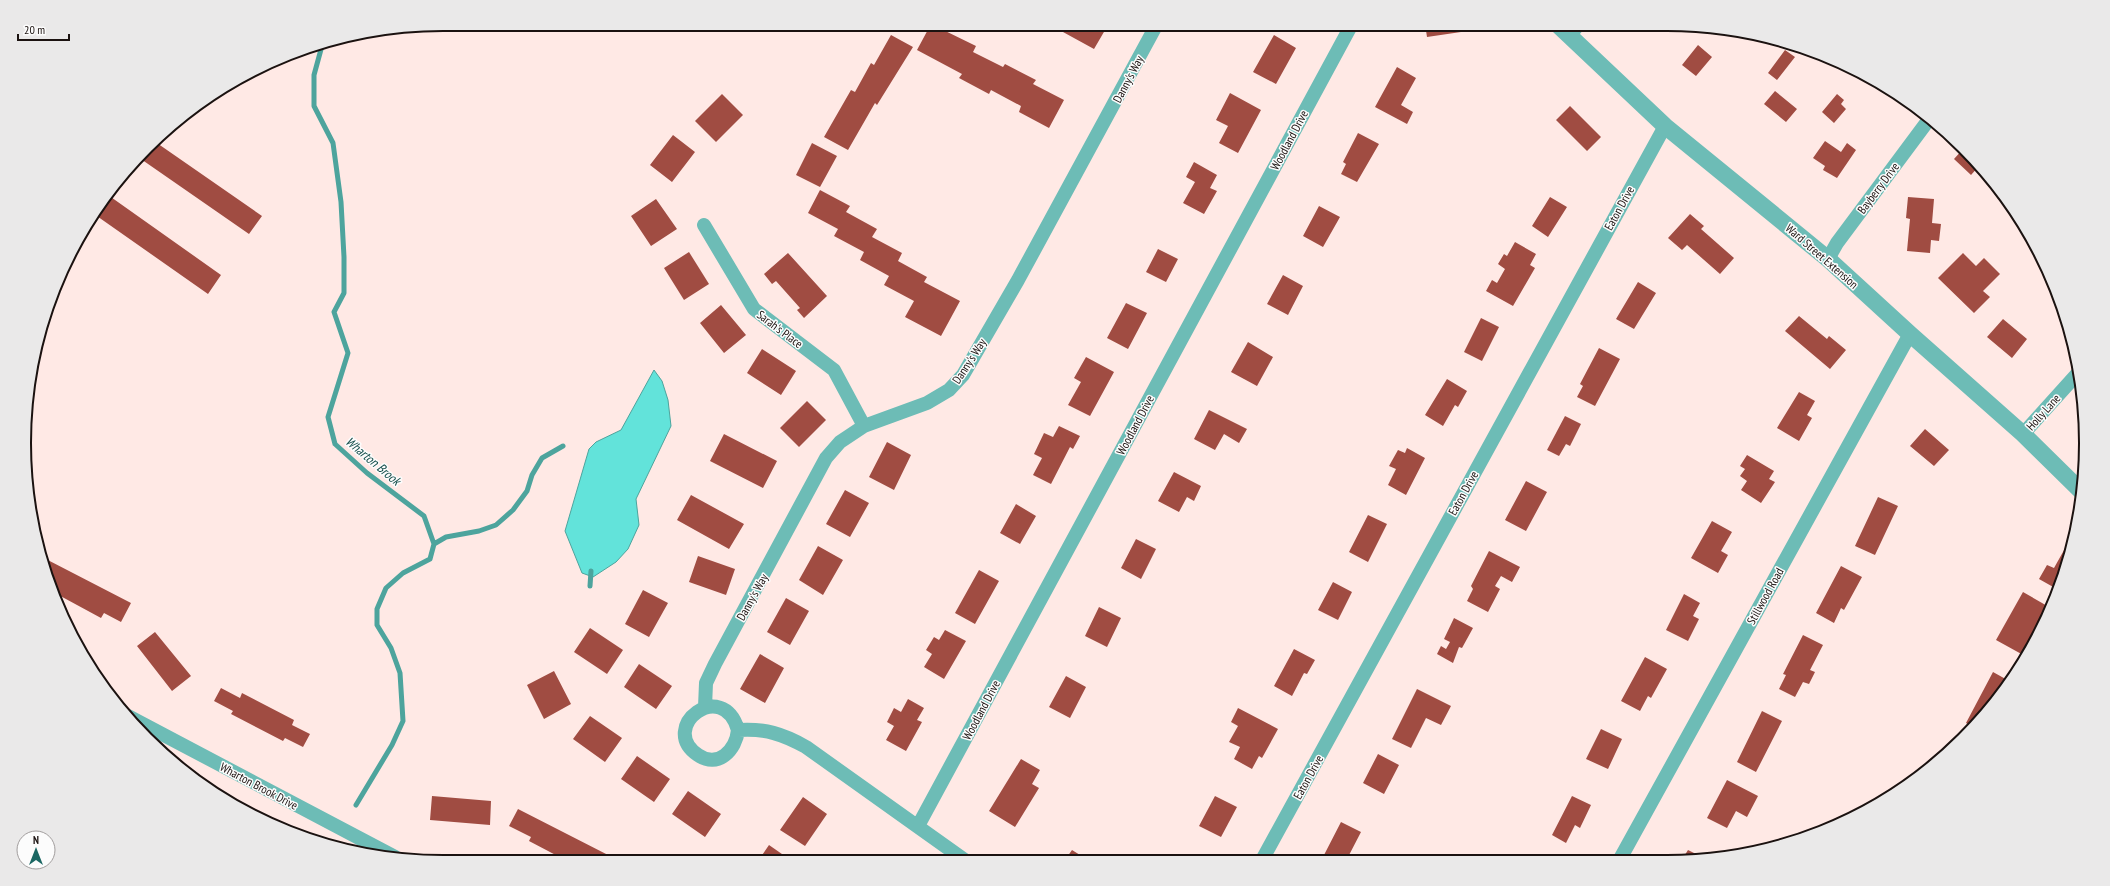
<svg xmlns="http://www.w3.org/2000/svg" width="2110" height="886" viewBox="0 0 2110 886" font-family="'PT Sans Narrow',sans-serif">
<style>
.water{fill:#62e3da;stroke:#4da49d}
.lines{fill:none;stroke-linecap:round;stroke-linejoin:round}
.stream{stroke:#4da49d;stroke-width:5}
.building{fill:#a04c42}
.minor{stroke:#6dbcb6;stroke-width:14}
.tertiary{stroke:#6dbcb6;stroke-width:17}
.labels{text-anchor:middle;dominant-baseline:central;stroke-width:3;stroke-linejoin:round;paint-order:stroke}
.street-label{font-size:12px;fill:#1b1210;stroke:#fcfcfc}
.water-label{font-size:13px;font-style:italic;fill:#144d4a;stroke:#fcfcfc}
.rim{fill:none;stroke:#1b1210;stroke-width:2}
</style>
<rect width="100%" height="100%" fill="#ffe9e5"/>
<!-- water -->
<path class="water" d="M654,370L662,381L668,400L671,426L636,499L639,525L628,549L616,562L593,577L582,573L565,531L589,449L596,442L621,430Z"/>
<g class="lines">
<!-- stream -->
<path class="stream" d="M323,42L314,75V106L333,143L341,202L344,257V293L334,312L348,353L328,417L335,444L367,473L424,516L434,544L430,559L403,573L386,588L377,609V625L391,648L400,673L403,721L392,745L356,805
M434,544L446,537L479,531L496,525L513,510L527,491L532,475L542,458L563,446
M590,586L591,571"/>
</g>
<!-- building -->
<path class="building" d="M931,24L976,46L973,52L1003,67L1005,64L1036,80L1033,84L1064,100L1049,128L1019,112L1021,106L991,90L989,94L959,78L962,74L917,50Z
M1056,24H1107L1108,25L1094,49L1063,32L1065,29Z
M1425,24H1460L1461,32L1427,37Z
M1758,34L1764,36L1766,37L1763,40Z
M891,35L913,47L877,105L875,103L848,150L824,137L851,90L855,92L871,63L874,65Z
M1274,35L1296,48L1276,84L1253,72Z
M1698,45L1712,57L1696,76L1682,65Z
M1785,50L1795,57L1777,80L1768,73Z
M1397,67L1416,78L1401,105L1413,112L1407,124L1375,107Z
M1775,91L1797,109L1786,122L1764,104Z
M1230,93L1261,110L1238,153L1219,143L1228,126L1216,120Z
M722,94L743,115L716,142L695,121Z
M1837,94L1844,100L1841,104L1846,109L1834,123L1822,112Z
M1570,106L1601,137L1587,151L1556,120Z
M1358,133L1379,144L1357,182L1341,174L1346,164L1343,162Z
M673,135L695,152L672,182L650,165Z
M154,141L262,216L249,234L138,157Z
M1825,141L1841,152L1847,143L1856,150L1837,178L1823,170L1825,166L1813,158Z
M812,143L837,156L820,187L796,175Z
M1963,149L1979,166L1971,175L1954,159Z
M1194,162L1217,175L1210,188L1217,191L1204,214L1183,203L1195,182L1186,177Z
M820,190L850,206L846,212L877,229L872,237L902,253L898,261L927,277L924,282L960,301L941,336L905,317L914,301L884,285L889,276L860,260L864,252L834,236L838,229L808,213Z
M108,195L221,275L208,294L94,214Z
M1550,197L1567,207L1548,237L1532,226Z
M1908,197L1934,199L1932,223L1941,224L1939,241L1931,240L1930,253L1907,251L1910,219L1906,218Z
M656,199L677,229L651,246L631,216Z
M1319,206L1340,217L1323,247L1303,236Z
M1690,214L1704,226L1701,229L1734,258L1720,274L1687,245L1682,250L1668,238Z
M1515,242L1536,254L1530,265L1535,268L1513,306L1486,291L1492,280L1497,283L1505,269L1498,264L1504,254L1507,256Z
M1158,249L1178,259L1166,282L1146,272Z
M689,252L709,284L684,300L664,268Z
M788,253L827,296L804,318L797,310L800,308L776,281L772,284L764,274Z
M1963,253L1976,266L1984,258L2000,274L1983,291L1990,297L1974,313L1938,278Z
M1283,275L1303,286L1288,315L1267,304Z
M1638,282L1656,293L1634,329L1616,319Z
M1126,303L1147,313L1128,349L1107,338Z
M721,305L746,335L724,353L700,323Z
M1799,316L1827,339L1829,336L1846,350L1830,369L1785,331Z
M1481,318L1499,327L1482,361L1464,352Z
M2003,319L2027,339L2012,358L1987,337Z
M1248,342L1273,357L1257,386L1231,372Z
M1599,348L1620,359L1595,406L1577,397L1583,386L1580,384Z
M762,349L796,371L781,395L747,373Z
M1086,357L1114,372L1090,416L1068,405L1081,382L1074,378Z
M1447,379L1467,391L1458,407L1455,405L1443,426L1425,415Z
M1799,392L1815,401L1807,415L1812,418L1799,441L1777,428Z
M807,401L826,420L799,447L780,428Z
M1209,410L1247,429L1239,443L1224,434L1215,450L1194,439Z
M1565,416L1581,424L1570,446L1566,444L1559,456L1547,450Z
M1059,426L1080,436L1073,449L1070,447L1051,484L1033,475L1042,458L1034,454L1044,433L1053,437Z
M1925,429L1949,450L1934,466L1910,446Z
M724,434L777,461L763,488L710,461Z
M887,442L911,455L894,490L869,477Z
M1407,448L1425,458L1406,495L1388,485L1396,469L1389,466L1398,450L1405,453Z
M1747,455L1774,471L1769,479L1775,482L1761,503L1741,490L1747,481L1740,476L1745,469L1740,466Z
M1174,472L1201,486L1194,501L1187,497L1179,512L1158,501Z
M1526,481L1547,492L1526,531L1505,520Z
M845,490L869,503L850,537L826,524Z
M691,495L744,524L729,549L677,520Z
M1878,497L1898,506L1875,555L1855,546Z
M1016,504L1036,516L1020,544L1000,533Z
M1368,515L1387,524L1368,562L1349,552Z
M1712,521L1732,532L1721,551L1728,555L1718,573L1691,558Z
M1136,539L1156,549L1141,579L1121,568Z
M2068,543L2071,545L2065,574L2063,573L2055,588L2039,579L2047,565L2054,568Z
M818,546L843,560L823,595L799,580Z
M1489,551L1520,567L1512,582L1501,576L1495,586L1500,589L1488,612L1467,601L1473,589L1471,586Z
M40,556L131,603L121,622L104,613L101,618L53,592L46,578Z
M698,556L735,569L726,595L689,582Z
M1841,566L1862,577L1844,610L1841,608L1834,623L1816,613Z
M979,570L999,581L975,624L955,613Z
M1333,582L1352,592L1338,620L1318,610Z
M643,590L668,603L649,637L625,624Z
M2023,592L2049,607L2025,656L1996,640Z
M1684,594L1700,603L1693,616L1699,619L1688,641L1666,630Z
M786,598L809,611L790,645L767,632Z
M1099,607L1121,618L1107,647L1085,636Z
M1454,618L1473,628L1462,648L1459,647L1453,663L1437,654L1441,646L1446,649L1450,642L1444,639Z
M590,628L623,650L607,674L574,652Z
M945,630L966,641L944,679L924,667L932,654L926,650L934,637L939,640Z
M155,632L191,676L172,691L137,646Z
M1803,635L1823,645L1810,670L1815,672L1809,684L1803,682L1795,697L1779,689L1786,675L1783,674Z
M1294,649L1315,660L1307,674L1304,673L1292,696L1274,686Z
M760,654L784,668L765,703L740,689Z
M1645,657L1667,669L1651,698L1648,696L1640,711L1621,701Z
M639,664L672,686L656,709L624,687Z
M554,671L571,704L544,719L527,685Z
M1993,672L2011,682L1973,727L1966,723Z
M1066,676L1086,687L1070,718L1049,707Z
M221,688L240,698L242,693L294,720L292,725L310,734L303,747L285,738L283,741L231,714L233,711L214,701Z
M1417,689L1451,706L1441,725L1426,718L1411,748L1392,739Z
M908,699L924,708L917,720L922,722L906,751L886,740L894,726L887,722L894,708L901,712Z
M1238,708L1278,729L1262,758L1259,756L1252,769L1234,759L1240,747L1229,742L1238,726L1231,722Z
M1762,711L1782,721L1756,772L1737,762Z
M590,716L622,738L605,762L573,739Z
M1601,729L1622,739L1608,769L1586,759Z
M1378,754L1399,765L1384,794L1363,783Z
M637,756L670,779L654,802L621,779Z
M1021,759L1040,770L1032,784L1039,788L1015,827L989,811Z
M1727,780L1758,796L1747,817L1736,811L1727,828L1707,818Z
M688,791L721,814L705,837L672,814Z
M432,796L491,801L490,825L430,820Z
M1215,796L1237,807L1221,837L1199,826Z
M1572,796L1591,805L1580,828L1575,825L1566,843L1552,835Z
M803,797L827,814L805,846L780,830Z
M518,809L610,856L607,862H569L529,841L531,837L509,826Z
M1341,822L1361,832L1347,859H1334L1324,855Z
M769,845L792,861H758Z
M1072,850L1088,860H1065Z
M1688,850L1704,858H1683Z"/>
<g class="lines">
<!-- minor -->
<path class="minor" d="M1570,35L1579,24
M704,225L754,309L834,370L864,426
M1828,259L1837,243L1930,118
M2023,434L2078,373
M705,707L706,683L715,664L826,458L840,442L864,426L927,403L949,390L963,375L1018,280L1157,24
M124,714L395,857
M738,730C736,750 718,769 698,755C657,727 723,677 738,730C764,728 783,734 806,747L966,861
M918,826L1352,24
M1620,859L1910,334
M1262,860L1665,126"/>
<!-- tertiary -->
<path class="tertiary" d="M1557,24L1665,126L1828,259L1910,334L2023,434L2083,493"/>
</g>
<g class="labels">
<!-- street labels -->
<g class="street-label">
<text transform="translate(1128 79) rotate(-62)">Danny's Way</text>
<text transform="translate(1289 140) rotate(-62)">Woodland Drive</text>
<text transform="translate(1878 188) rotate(-53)">Bayberry Drive</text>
<text transform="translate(1619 208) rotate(-61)">Eaton Drive</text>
<text transform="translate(1822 256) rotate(41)">Ward Street Extension</text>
<text transform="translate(780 329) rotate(37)">Sarah's Place</text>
<text transform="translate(969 361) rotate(-57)">Danny's Way</text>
<text transform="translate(2043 412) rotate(-48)">Holly Lane</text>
<text transform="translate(1135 425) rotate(-62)">Woodland Drive</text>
<text transform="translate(1463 493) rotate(-61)">Eaton Drive</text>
<text transform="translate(1765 596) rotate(-61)">Stillwood Road</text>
<text transform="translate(752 597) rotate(-61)">Danny's Way</text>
<text transform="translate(981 710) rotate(-62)">Woodland Drive</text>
<text transform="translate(1308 777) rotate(-61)">Eaton Drive</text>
<text transform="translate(259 786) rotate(28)">Wharton Brook Drive</text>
</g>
<!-- water labels -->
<g class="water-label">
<text transform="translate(373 461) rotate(40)">Wharton Brook</text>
</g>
</g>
<!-- crop -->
<path d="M0 0H2110V886H0ZM443 31H1667A412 412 0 0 1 2079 443V443A412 412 0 0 1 1667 855H443A412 412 0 0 1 31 443V443A412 412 0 0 1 443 31Z" fill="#eae9e9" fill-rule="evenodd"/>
<path class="rim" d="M443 31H1667A412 412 0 0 1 2079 443V443A412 412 0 0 1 1667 855H443A412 412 0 0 1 31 443V443A412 412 0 0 1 443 31Z"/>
<!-- north arrow -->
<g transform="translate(36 850)"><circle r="19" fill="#fcfcfc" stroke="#a29e9e"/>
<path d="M0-3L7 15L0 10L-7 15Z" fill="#1b6763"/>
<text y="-6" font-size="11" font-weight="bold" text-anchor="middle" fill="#1b1210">N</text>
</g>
<!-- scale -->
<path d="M18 34v6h51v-6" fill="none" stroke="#1b1210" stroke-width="2"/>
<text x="24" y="34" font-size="12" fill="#1b1210" stroke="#fcfcfc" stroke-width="3" paint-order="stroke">20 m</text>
</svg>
